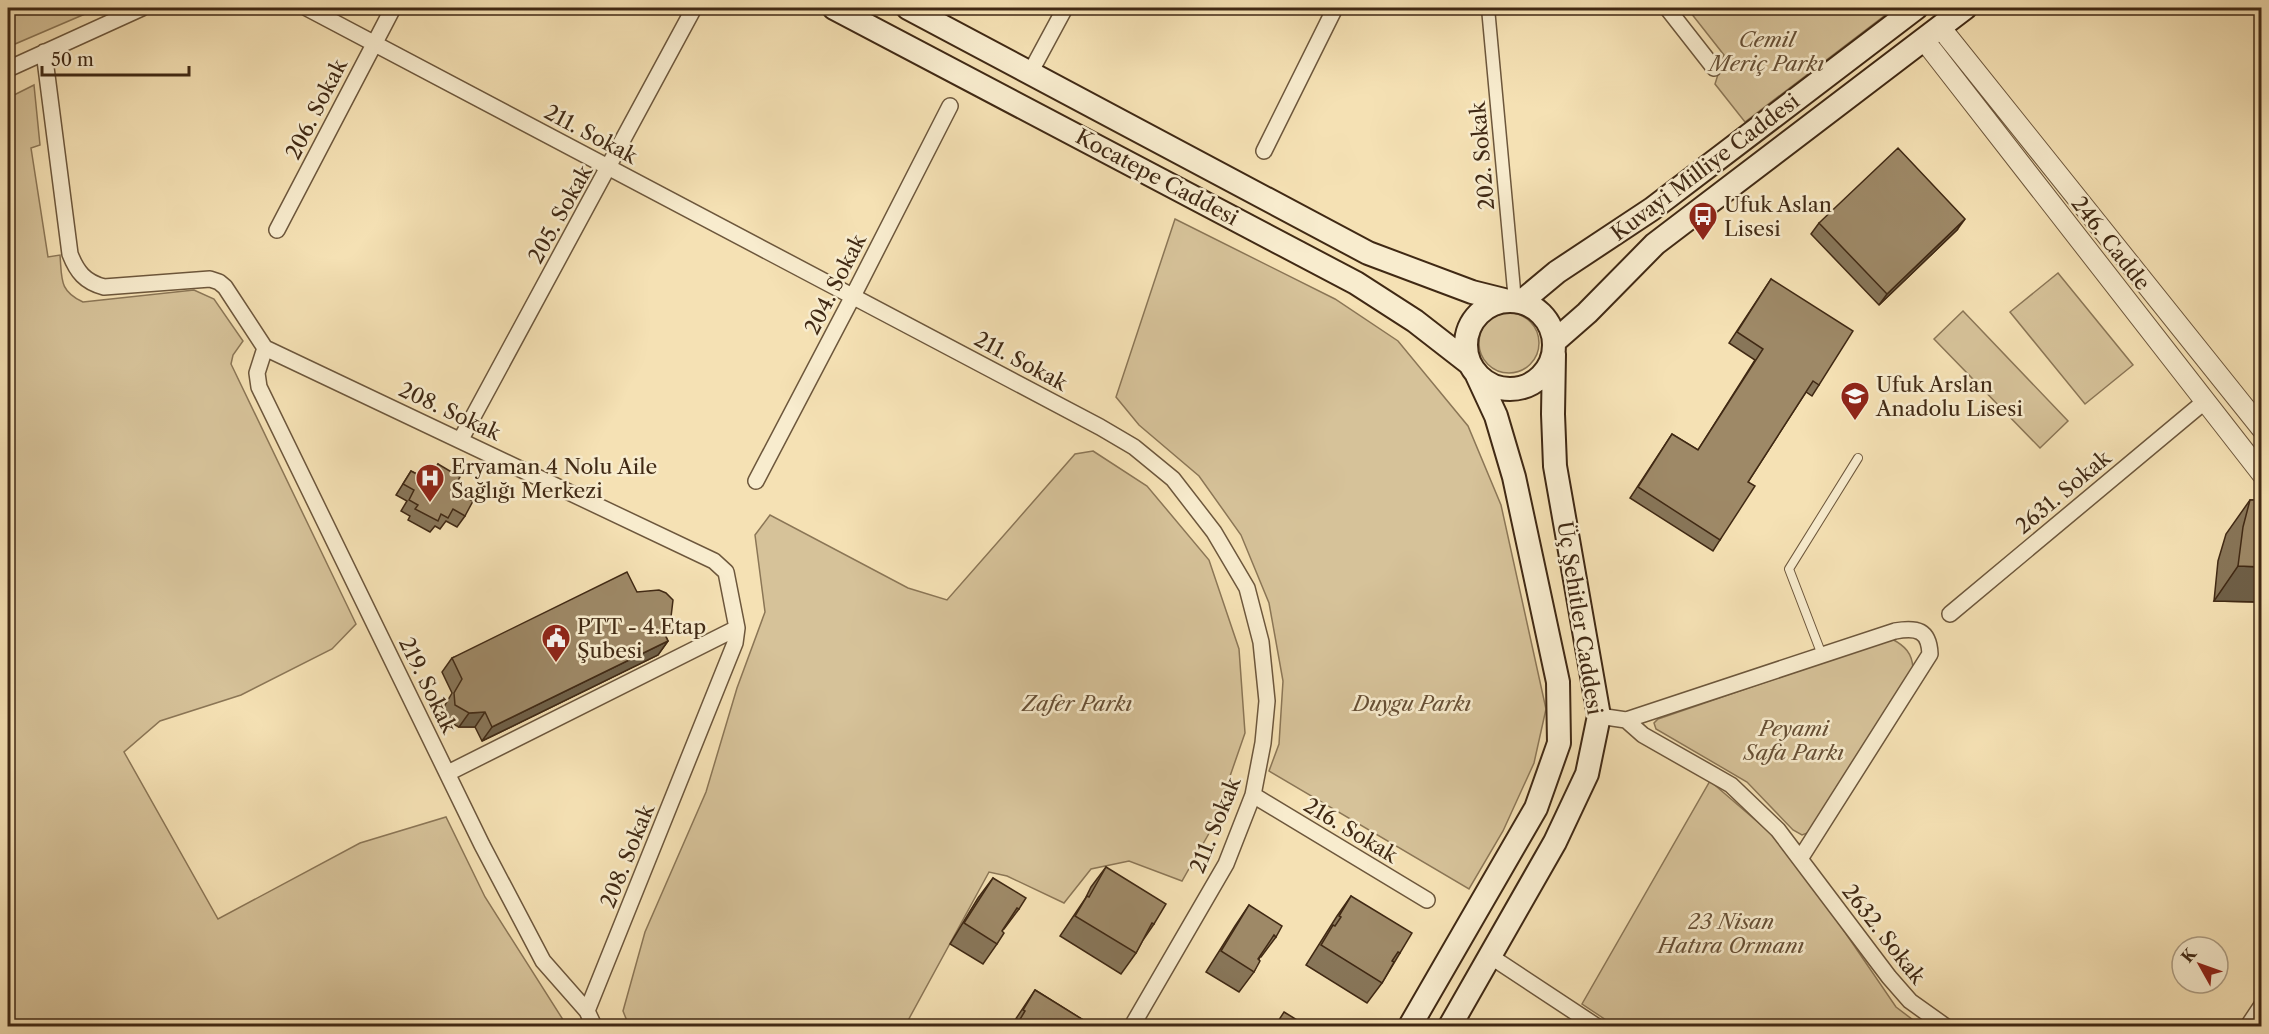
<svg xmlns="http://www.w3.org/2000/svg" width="2269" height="1034" viewBox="0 0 2269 1034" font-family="'Libre Caslon Text',serif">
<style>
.green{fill:#d6c299;stroke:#8b7656;stroke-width:1.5}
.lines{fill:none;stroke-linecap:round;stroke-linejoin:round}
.service-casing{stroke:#6d573c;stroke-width:10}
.pedestrian-casing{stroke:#6d573c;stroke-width:15}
.minor-casing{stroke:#6d573c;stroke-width:18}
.tertiary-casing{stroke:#6d573c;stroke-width:22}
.secondary-casing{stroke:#402914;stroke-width:26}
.service{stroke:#f8ecce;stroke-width:8}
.pedestrian{stroke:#f8ecce;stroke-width:12}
.minor{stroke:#f8ecce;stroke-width:15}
.tertiary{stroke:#f8ecce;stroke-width:20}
.secondary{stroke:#f8ecce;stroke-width:22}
.wall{fill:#887659;stroke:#402914;stroke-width:1.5}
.shaded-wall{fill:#6f6048;stroke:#402914;stroke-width:1.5}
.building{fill:#9e8967;stroke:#402914;stroke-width:1.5}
.labels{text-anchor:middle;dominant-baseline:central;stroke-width:5;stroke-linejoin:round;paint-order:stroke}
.park-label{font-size:21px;font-style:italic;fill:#664f35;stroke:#f8ecce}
.street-label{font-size:21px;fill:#402914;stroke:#f8ecce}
.poi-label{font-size:21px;fill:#402914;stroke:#f8ecce;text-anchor:start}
</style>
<rect width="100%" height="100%" fill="#f5e1b4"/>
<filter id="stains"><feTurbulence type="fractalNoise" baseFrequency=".00333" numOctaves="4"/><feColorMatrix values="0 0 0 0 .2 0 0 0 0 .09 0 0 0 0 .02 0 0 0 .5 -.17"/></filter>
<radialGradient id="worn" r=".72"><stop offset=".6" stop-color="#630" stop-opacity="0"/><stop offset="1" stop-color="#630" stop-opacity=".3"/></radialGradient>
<!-- green -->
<path class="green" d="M8,8H99L8,47Z
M1687,8H1888V9L1884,16L1745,122L1715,84L1724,55Z
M34,85L40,145L31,148L48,257L60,255C62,279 59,291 83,302L194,290L214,299L243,341L233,355L231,364L356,624L332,649L241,695L160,721L124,752L218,919L360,843L446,817L485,897L567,1026H8V98Z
M1175,219L1335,299L1398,341L1468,426L1501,505L1546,709L1534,763L1503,831L1469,889L1269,771L1279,744L1283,681L1269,603L1241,535L1199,476L1139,425L1116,397Z
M2058,273L2133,365L2085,404L2010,312Z
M1963,311L2068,421L2040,448L1934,339Z
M1479 343a30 30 0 1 1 60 0a30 30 0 1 1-60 0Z
M1093,451L1147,486L1209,560L1239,649L1245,733L1212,828L1182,881L1129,861L1091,869L1064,903L1007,876L989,872L905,1026H629L623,1011L645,932L706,792L737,688L765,612L755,535L770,515L908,588L947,600L1075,454Z
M1892,639C1905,646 1912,653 1913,668L1813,831L1802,835L1793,830L1747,782L1656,729L1654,723L1658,719Z
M1710,781L1774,836L1825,903L1896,1007L1921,1026H1615L1582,1004Z"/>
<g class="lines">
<!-- service casing -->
<g class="service-casing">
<path id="service" d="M1822,655L1789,569L1858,458"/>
</g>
<!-- pedestrian casing -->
<g class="pedestrian-casing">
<path id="pedestrian" d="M1488,8L1515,301"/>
</g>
<!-- minor casing -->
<g class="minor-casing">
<path id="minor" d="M307,8L1100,427L1134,447L1173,479L1214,532L1247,588L1261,642L1267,701L1263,743L1253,795L1226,864L1132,1026
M1667,8L1714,68
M44,52L70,254C77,272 85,282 104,287L210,279L219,282L225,287L265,348L714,561L726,572L737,628L735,643L587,1011
M8,69L142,8
M1030,73L1065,8
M1264,151L1335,8
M277,230L393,8
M265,348L257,373L259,387L482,845L543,961L587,1011L594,1026
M461,439L694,8
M756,481L853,296L950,106
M1950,614L2204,402
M1599,716L1626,720L1643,735L1731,785L1778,830L1889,977L1910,1001L1945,1026
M1626,720L1895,631C1917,627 1929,630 1930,654L1800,859
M448,773L737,628
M1253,795L1427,900
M1490,956L1596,1026
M2248,1026L2262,1005"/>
</g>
<!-- tertiary casing -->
<g class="tertiary-casing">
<path id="tertiary" d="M1940,27L2262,429
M1924,40L2262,474"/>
</g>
<!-- secondary casing -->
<g class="secondary-casing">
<path id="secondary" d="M834,8L1356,283L1415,321L1469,363
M908,8L1368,253L1472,292L1508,301
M1466 345a44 44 0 1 1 88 0a44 44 0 1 1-88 0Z
M1521,302L1557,272L1652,209L1916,8
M1555,341L1587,313L1655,244L1965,8
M1410,1026L1536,808L1559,743L1558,682L1514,477L1496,416L1477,375
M1450,1026L1555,842L1587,774L1599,716L1555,466L1553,414L1554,354"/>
</g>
<!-- service -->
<use href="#service" class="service"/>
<!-- pedestrian -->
<use href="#pedestrian" class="pedestrian"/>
<!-- minor -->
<use href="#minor" class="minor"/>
<!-- tertiary -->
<use href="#tertiary" class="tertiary"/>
<!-- secondary -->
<use href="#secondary" class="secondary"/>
</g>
<!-- wall -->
<path class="wall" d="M1819,223L1957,230L1879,305L1811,234Z
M1771,279L1819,385L1812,396L1806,392L1748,482L1720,540L1713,551L1630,498L1672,434L1698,450L1755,360L1729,343Z
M438,464L457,482L462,495L465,516L457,527L446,521L440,529L435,526L430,532L408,520L410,516L401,511L407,501L396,495L411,471L421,476L428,465L435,469Z
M2250,500H2262V601L2258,602L2214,601L2218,561L2226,534Z
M637,592L671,617L663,630L668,641L658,655L482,741L475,727H459L445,720L444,707L452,693L442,672L452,658Z
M1106,867L1154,924L1143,940L1136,953L1121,974L1060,936L1085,899L1091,887Z
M993,878L1019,909L1004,929H1003L997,944L983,964L950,944L978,898Z
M1351,896L1400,953L1382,983L1367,1003L1306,965L1337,916Z
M1249,905L1276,937L1261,957H1260L1254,972L1239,992L1206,972L1235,926Z
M1035,990L1093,1026H1011Z"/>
<!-- shaded-wall -->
<path class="shaded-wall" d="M1965,219L1957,230L1879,305L1887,294Z
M2238,566L2262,567V601L2258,602L2214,601Z
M668,641L658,655L482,741L492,727Z
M485,712L475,727H459L469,713Z"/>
<!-- building -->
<path class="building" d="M1898,148L1965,219L1887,294L1819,223Z
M1771,279L1853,331L1819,385L1813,381L1748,482L1755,486L1720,540L1638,487L1672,434L1698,450L1763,349L1737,332Z
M438,464L460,477L457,482L466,488L462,495L473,501L465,516L453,509L448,518L441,514L438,521L415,509L418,505L409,500L414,490L403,484L411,471L422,477L428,465L435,469Z
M2250,500H2262V567L2238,566L2243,527Z
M627,572L637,592L659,590L666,593L673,600L671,617L666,624L661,627L668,641L492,727L485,712L469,713L455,705L454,693L462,679L452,658Z
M1106,867L1166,904L1154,924L1152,923L1136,953L1075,916L1087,896L1089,897Z
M993,878L1026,898L1019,909L1017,908L1002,931L1004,933L997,944L964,923Z
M1351,896L1412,933L1400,953L1398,952L1392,961L1394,962L1382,983L1321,945L1333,925L1335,926L1341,917L1339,916Z
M1249,905L1282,926L1276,937L1274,935L1258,959L1260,961L1254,972L1221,951Z
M1035,990L1093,1026H1012L1017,1019L1019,1021L1025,1011L1023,1010Z
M1284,1012L1307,1026H1275Z"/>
<!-- icons -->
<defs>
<g id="bus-pin" transform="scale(1.5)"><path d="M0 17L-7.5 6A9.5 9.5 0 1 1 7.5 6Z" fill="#8f2418" stroke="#f8ecce"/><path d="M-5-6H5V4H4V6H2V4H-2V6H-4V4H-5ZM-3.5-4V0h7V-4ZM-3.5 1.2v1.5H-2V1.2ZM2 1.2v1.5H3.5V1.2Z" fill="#fff"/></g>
<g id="school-pin" transform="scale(1.5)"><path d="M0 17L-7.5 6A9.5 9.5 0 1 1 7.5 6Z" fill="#8f2418" stroke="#f8ecce"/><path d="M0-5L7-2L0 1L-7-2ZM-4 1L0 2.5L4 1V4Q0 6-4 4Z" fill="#fff"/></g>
<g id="hospital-pin" transform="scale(1.5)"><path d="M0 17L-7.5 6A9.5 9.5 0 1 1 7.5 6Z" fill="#8f2418" stroke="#f8ecce"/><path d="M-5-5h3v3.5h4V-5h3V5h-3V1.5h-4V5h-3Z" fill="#fff"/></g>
<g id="civic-pin" transform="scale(1.5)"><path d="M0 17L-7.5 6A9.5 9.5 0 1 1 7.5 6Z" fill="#8f2418" stroke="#f8ecce"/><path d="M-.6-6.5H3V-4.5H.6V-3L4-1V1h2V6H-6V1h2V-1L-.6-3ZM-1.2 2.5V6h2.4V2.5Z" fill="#fff"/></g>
</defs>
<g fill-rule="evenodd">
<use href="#bus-pin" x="1703" y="216"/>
<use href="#school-pin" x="1855" y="396"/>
<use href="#hospital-pin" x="430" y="478"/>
<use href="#civic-pin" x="556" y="638"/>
</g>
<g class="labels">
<!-- park labels -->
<g class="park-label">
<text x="1767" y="39">Cemil<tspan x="1767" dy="24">Meriç Parkı</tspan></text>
<text x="1077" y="703">Zafer Parkı</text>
<text x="1412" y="703">Duygu Parkı</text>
<text x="1794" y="728">Peyami<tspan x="1794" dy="24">Safa Parkı</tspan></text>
<text x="1731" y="921">23 Nisan<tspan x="1731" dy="24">Hatıra Ormanı</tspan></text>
</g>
<!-- street labels -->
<g class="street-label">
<text transform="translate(316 109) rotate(-63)">206. Sokak</text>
<text transform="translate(591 134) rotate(28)">211. Sokak</text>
<text transform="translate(1482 156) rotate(-95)">202. Sokak</text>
<text transform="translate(1705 167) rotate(-37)">Kuvayi Milliye Caddesi</text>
<text transform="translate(1157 177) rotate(28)">Kocatepe Caddesi</text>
<text transform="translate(560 214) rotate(-61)">205. Sokak</text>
<text transform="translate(2111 243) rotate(52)">246. Cadde</text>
<text transform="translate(835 284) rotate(-63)">204. Sokak</text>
<text transform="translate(1021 361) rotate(28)">211. Sokak</text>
<text transform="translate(450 411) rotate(25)">208. Sokak</text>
<text transform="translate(2063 492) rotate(-40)">2631. Sokak</text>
<text transform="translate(1580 618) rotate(81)">Üç Şehitler Caddesi</text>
<text transform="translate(428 685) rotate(64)">219. Sokak</text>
<text transform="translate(1215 825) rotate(-68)">211. Sokak</text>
<text transform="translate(1351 830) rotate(31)">216. Sokak</text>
<text transform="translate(627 856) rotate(-68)">208. Sokak</text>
<text transform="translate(1884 934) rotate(52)">2632. Sokak</text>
</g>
<!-- poi labels -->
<g class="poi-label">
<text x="1724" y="204">Ufuk Aslan<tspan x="1724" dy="24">Lisesi</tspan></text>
<text x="1876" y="384">Ufuk Arslan<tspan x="1876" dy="24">Anadolu Lisesi</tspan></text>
<text x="451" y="466">Eryaman 4 Nolu Aile<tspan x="451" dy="24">Sağlığı Merkezi</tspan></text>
<text x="577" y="626">PTT - 4.Etap<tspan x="577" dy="24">Şubesi</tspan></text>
</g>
</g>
<!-- margin -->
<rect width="2269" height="1034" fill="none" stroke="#f5e1b4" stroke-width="30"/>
<rect x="9" y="9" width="2251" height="1016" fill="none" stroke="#402914" stroke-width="3"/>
<rect x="15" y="15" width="2239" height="1004" fill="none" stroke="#402914" stroke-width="1.5"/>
<!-- north arrow -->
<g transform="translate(2200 965) rotate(310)"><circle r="28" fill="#f8ecce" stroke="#ae9e84" stroke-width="1.5"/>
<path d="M0-4.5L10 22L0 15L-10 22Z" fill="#8f2418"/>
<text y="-9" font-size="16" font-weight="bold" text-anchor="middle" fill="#402914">K</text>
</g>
<!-- scale -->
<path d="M42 66v9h147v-9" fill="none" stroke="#402914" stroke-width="3"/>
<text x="51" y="66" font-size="18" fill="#402914" stroke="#f8ecce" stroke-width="4.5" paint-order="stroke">50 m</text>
<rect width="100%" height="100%" filter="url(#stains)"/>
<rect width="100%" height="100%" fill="url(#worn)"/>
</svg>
